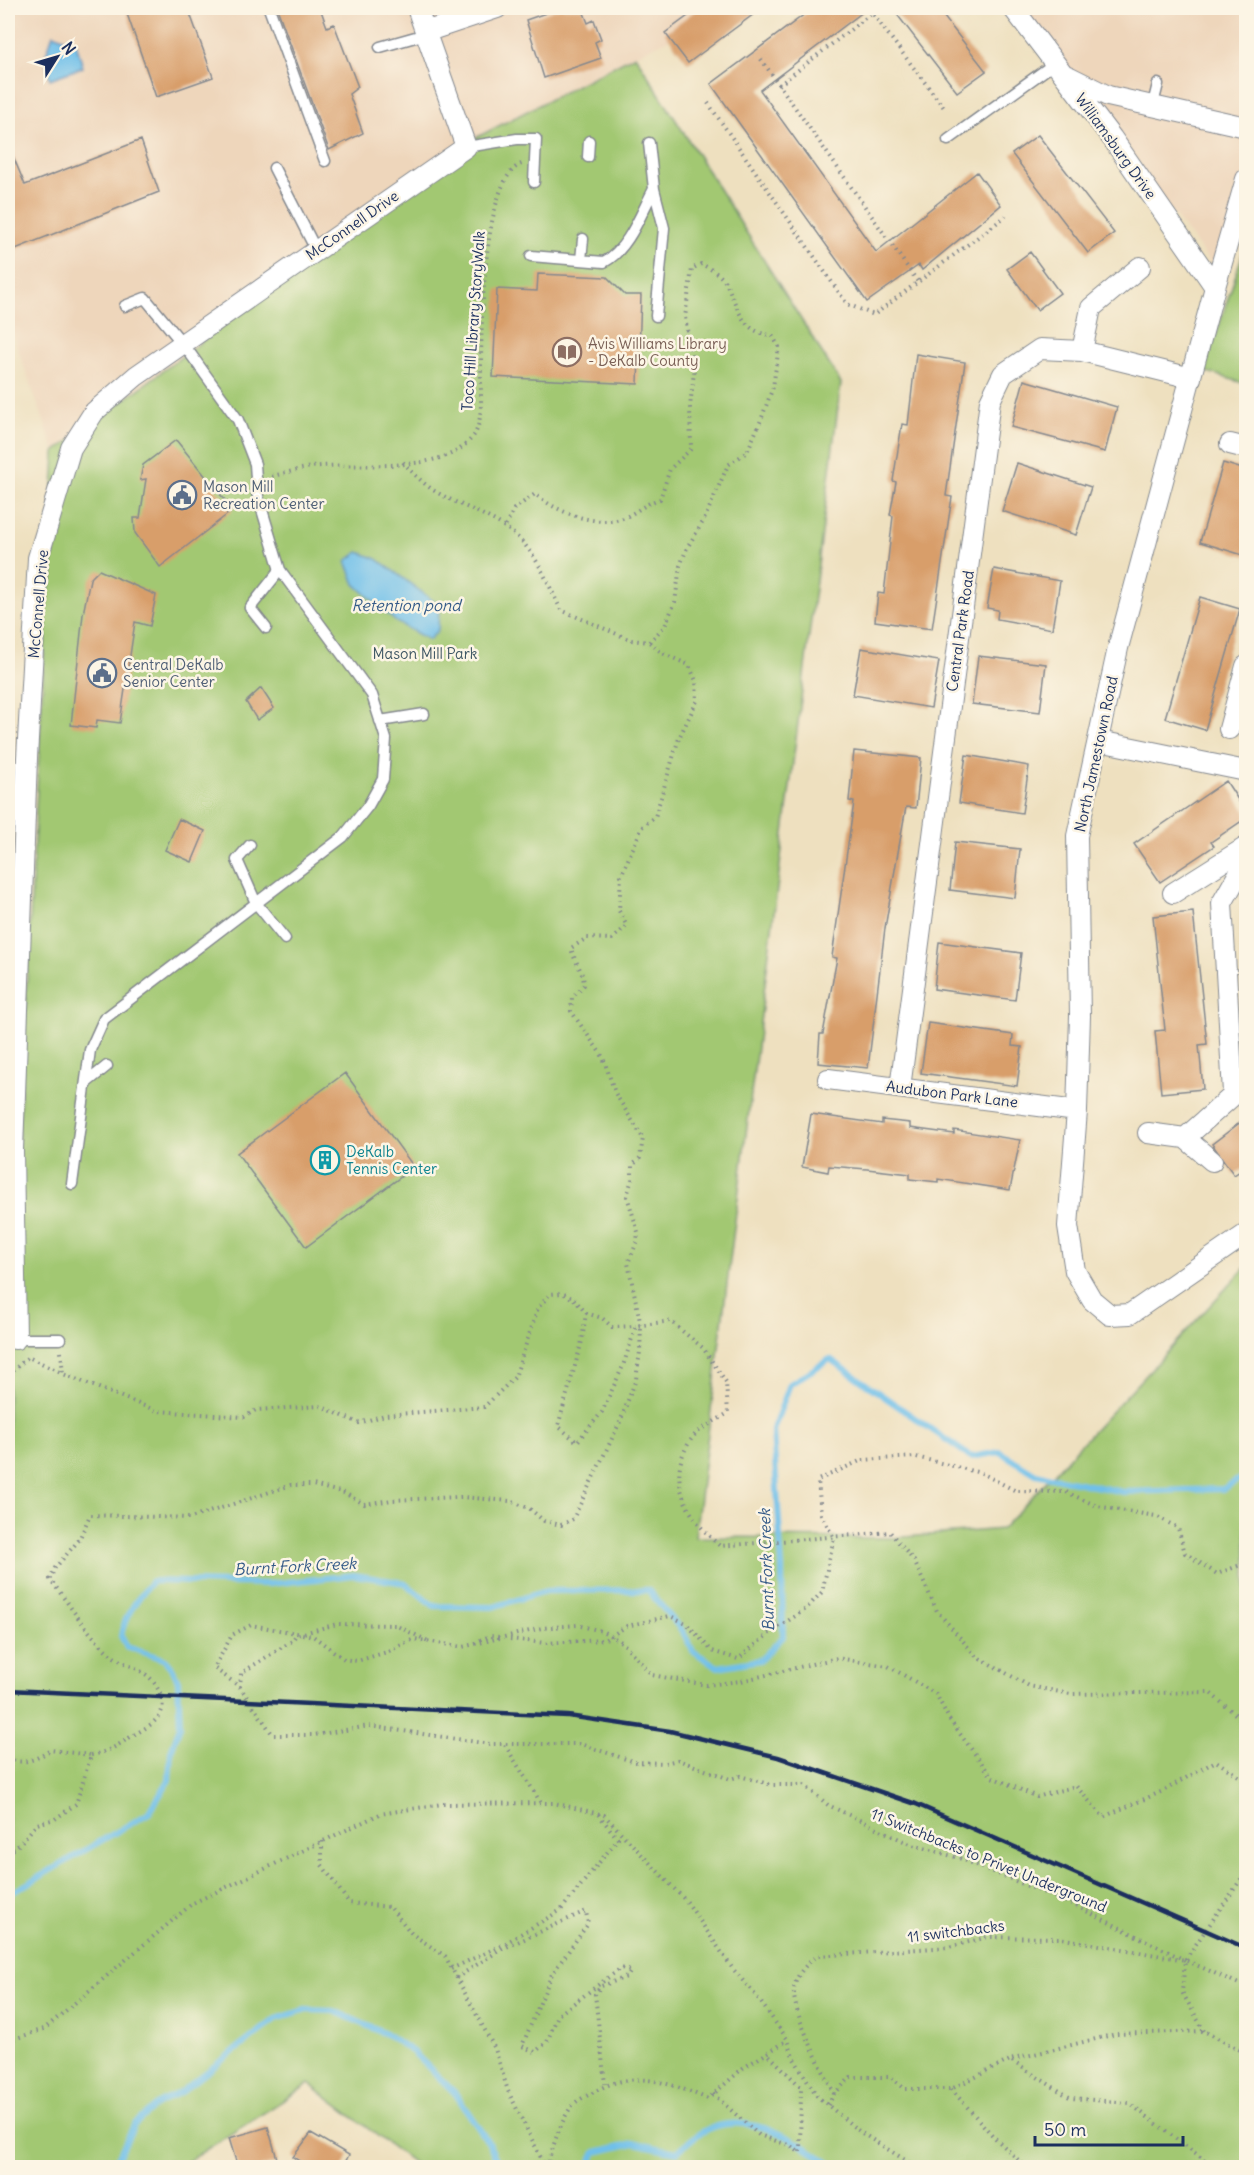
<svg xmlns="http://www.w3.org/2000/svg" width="1254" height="2175" viewBox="0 0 1254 2175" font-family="Delius,sans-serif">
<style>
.built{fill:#eed6bb}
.green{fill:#a2c872;stroke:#5e7c68;stroke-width:1.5}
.water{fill:#6fc0ea;stroke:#4578a4;stroke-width:1.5}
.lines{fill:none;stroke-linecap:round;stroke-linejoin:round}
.stream{stroke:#6fc0ea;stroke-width:6}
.building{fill:#d89e6a}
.service-casing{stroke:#84888e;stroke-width:13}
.minor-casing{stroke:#84888e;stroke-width:22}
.path{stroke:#84888e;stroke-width:4;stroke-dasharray:1.5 4.5;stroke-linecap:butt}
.service{stroke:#fff;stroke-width:10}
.minor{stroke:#fff;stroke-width:20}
.rail{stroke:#1b2f5e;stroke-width:4.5}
.path-bridge{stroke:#84888e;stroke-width:4;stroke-dasharray:1.5 4.5;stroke-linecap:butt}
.labels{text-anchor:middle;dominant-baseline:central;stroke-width:5;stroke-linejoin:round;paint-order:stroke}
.street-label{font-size:15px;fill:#1b2f5e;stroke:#fcf5e5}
.education-label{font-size:15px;fill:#785e54;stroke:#fcf5e5;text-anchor:start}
.service-label{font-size:15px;fill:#4e5e75;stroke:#fcf5e5;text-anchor:start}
.park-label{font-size:15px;fill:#3d5563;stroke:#fcf5e5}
.culture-label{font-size:15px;fill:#0d838f;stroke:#fcf5e5;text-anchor:start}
.water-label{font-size:16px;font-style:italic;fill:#345a88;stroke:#fcf5e5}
</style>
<rect width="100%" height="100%" fill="#fcf5e5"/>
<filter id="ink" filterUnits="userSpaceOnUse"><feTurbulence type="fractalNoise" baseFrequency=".0167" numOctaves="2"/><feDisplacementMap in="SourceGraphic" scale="12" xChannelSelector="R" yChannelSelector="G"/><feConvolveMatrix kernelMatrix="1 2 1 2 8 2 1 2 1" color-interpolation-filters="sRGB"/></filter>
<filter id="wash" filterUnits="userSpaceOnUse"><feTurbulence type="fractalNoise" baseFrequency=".008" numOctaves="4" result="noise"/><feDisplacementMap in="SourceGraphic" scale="24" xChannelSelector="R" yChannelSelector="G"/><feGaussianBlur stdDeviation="1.35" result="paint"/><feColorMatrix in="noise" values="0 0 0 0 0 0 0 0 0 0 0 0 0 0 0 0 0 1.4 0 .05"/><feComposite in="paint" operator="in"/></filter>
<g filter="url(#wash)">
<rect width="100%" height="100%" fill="#eee0bf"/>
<!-- built -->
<path class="built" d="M8,8H736L635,55L464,144L55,452L8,322Z
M1018,8H1246V164L1219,274Z"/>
<!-- green -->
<path class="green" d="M635,55L841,383L695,1537L892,1538L1002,1529L1246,1267V2167H419L309,2084L179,2167L8,2168V1333L55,452L464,144Z
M1246,244V384L1204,371Z"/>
<!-- water -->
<path class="water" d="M53,34L76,43L83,67L50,79L45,57Z
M359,552L377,559L439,605L438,630L429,640L396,622L355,584L346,561Z"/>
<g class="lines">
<!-- stream -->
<path class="stream" d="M8,1895L149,1813L169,1780L171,1751L180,1726L178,1681L173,1670L164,1659L127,1647L121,1636C125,1614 138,1598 152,1581L269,1584L354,1575L405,1583L434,1606L493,1607L546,1591L648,1590L683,1632L693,1651L718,1667L760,1660L783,1637L782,1567L773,1430L790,1384L830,1359L971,1457L1000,1452L1036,1474L1123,1492L1223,1489L1246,1475
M113,2168L134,2125L156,2105L182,2091L276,2019L304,2010L334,2011L388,2035L413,2052L455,2093L488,2142L500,2168
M587,2168L596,2152L634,2143L677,2152C684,2146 691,2139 699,2134C744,2106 799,2140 835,2168"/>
</g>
<g id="blocks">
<!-- building -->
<path class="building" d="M125,8H188L213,77L156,97Z
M277,8H320L327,27L334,24L358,87L349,94L363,133L329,150Z
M560,8H582L588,23L594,20L601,39L595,42L601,58L544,78L526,20Z
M699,8H762L688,63L665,33Z
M813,8H868L760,90L876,252L977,172L1001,205L922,270L919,265L867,302L711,84Z
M892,8H937L986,71L957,92Z
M1038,135L1114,233L1088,253L1012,154Z
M141,140L159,192L8,252V144L25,185Z
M1030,252L1060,293L1037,310L1007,269Z
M538,274L607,277L625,295H641L638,384L493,377L497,289L537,291Z
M916,354L965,362L946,496L952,497L932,629L875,621L878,593L884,594L893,516L890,515L896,482L893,481L902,424L908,425Z
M1024,380L1117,407L1105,452L1011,427Z
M176,440L233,510L160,567L135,533L134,518H140L146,479L140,480L143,465Z
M1017,463L1091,487L1076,535L1002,511Z
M1223,463L1246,470V556L1200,542Z
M994,569L1060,581L1052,629L997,619L998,610L987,608Z
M99,570L156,595L150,626L135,622L120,723L97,720L96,728L71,725L83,614L90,579Z
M1200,597L1240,609L1205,730L1165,718Z
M861,648L939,661L931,708L853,695Z
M978,656L1046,664L1040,712L972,704Z
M261,688L274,708L257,720L246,702Z
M854,751L921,758L916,808L906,807L897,858L885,928L868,1068L818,1063L820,1034H823L837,958L832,957L854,802L849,801Z
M966,755L1029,766L1022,813L959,803Z
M1226,781L1246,812V818L1211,842L1214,846L1160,882L1134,844Z
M179,819L205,831L192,862L165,850Z
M955,842L1020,849L1015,898L950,890Z
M1193,912L1207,1044L1199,1045L1203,1089L1161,1093L1155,1031L1165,1030L1153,916Z
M939,942L1021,953L1015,1000L934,989Z
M928,1023L1013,1035L1012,1046L1022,1047L1017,1086L921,1073Z
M345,1073L414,1167L306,1247L237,1153Z
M811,1114L882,1124V1120L910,1123V1128L954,1134V1130L1020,1140L1010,1190L938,1179V1182L910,1179V1174L867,1169L829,1166L828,1172L802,1167Z
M1246,1118V1167L1234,1175L1212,1144Z
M268,2127L278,2162L259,2168H238L229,2138Z
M311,2133L349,2155L342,2168H310L293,2157Z"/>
</g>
</g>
<g filter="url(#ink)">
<use href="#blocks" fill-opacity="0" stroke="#84888e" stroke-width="1.5"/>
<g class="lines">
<!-- service casing -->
<g class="service-casing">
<path id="service" d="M269,8L325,161
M380,47L426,34
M1153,104L1158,84
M948,140L1055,63
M649,143L654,189L664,228L656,316
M466,147L517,139H536L534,182
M588,157L589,141
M274,168L316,250
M531,256L604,262C629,249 641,213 654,189
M581,260L583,239
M266,628L250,608L280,570
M380,721L424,714
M250,845L237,860L256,903L285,939
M86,1083L107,1066
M72,1184L90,1050L104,1019L343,837L368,806L383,779L386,739L372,695L280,570L257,493L255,464L238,420L187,349L145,298L125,306
M16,1339H60"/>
</g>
<!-- minor casing -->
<g class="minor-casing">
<path id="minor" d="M1013,8L1112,138L1215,287
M425,32L497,8
M1068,76L1108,96L1246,127
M1246,179L1215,287L1118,648L1077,836L1080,1016L1077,1111L1068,1226L1075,1271L1092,1300L1110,1315L1130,1314L1246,1234
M1082,351L1091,308L1140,267
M1230,444L1246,448
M1229,729L1246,666
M1099,741L1246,771
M1173,893L1246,847
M828,1079L1077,1111
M900,1088L990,401L1003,374L1040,349L1082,351L1191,378
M1233,1093L1222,903L1246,861
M1148,1133L1185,1138L1212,1161
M1185,1138L1246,1084
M8,1338L16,1339L13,1150L27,758L38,558L71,448L94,412L136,376L466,147L417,8"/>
</g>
<!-- path -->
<path class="path" d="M761,59L918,282
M779,85L872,13L945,109
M708,103L847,304L874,315L1006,216
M403,462C414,474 424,485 438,493C468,510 502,518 525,545C541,564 550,588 561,610L631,640L649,642L665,626L675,602L680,566L687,548L704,520L728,465L747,452L761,420L773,387L779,347L772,335C742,333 738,308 727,285C722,275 711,269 701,264L692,269L685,317L694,372L690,407L691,449L670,469L660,499C644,504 636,513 623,518C596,528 555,511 535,494L514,509L505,527
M272,476C287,473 304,467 321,466C360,464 420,470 455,452C461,449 472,439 475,434C484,415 480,391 481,371C481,333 482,176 522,164
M586,1313L602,1318L612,1327L636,1326
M61,1352L63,1374L157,1411L244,1417L256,1410L320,1406L359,1423L385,1415L484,1407L515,1377L538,1308L550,1294L562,1293L574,1299
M8,1375L28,1357L63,1373
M510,1639L545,1643L604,1640L627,1626L670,1616L686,1623L712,1651L738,1659L771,1632L806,1609L822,1592L834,1538L821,1514L818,1480L862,1460L916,1457L981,1473L1016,1491L1066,1492L1097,1506L1156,1516L1178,1528L1185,1553L1217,1574L1243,1564L1246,1541
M480,1640L490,1636L499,1637
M240,1687L241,1673L292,1641L296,1635L337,1624L395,1625L428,1641
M505,1745L541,1803
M91,1755C109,1752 118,1745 132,1736C154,1723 174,1714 155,1684C144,1667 120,1665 107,1651C85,1630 68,1603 50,1579L55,1568L79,1540L90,1515L191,1518L291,1485H313L344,1493L364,1504L392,1500L462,1497L510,1501L529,1508L544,1521L561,1525L573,1519L620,1422L636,1379L640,1352L641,1326L628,1263L637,1242L638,1232L627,1196L632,1179V1166L640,1158L643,1138L615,1093L603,1057L571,1011L572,998L584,985C584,972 574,961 571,948L587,938L612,939L627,926L619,911L621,876L642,827L655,817L679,738L697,701L696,681L689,665L662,653L649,642
M8,1758C22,1766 38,1759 50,1750L91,1755L76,1804L55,1819L37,1824L15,1849L8,1850
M322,1841V1865L349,1903L390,1907L412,1934L445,1956L495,2049L508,2091L546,2168
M1185,1960L1074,1905L959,1858L910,1844L828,1805L804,1785H772L740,1776L730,1779L678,1760L665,1763L635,1762L580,1744H490L369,1726L315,1735H273L240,1687L214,1668L232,1635L251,1625L313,1636L344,1659L357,1661L387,1652L414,1639L462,1647L542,1628L577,1625L602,1631L623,1643L652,1675L706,1685L741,1681L837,1658L888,1666L936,1694L949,1719L992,1777L1037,1797L1076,1786L1103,1817L1163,1791L1216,1761L1246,1781
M451,1969L504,1944L561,1910L618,1839L598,1814
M456,1978L500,1950L586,1911L588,1924L552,1974L522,2046L535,2052L547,2042L558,2015L621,1968L631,1971L627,1977L601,1986L595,1994L605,2084
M1204,2031L1182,1992L1185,1960L1246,1872
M8,2041L44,2029L193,1903L380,1814L442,1804L554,1803L604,1815L687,1902L733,1969L757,1997L788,2040L793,2057L817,2096L860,2132L918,2168
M8,2083L11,2106L8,2135
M8,2083V2041
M951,2089L994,2137L1027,2168
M713,2094L759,2135L791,2146L800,2153L801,2087L767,2053
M834,2094C823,2069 795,2019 794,1994C793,1978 805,1965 817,1956L949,1947L988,1937L1059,1938L1185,1960L1246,1987
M828,2105L834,2094L851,2077H891L905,2089H951L1010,2060
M547,2167C553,2147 559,2125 571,2107C576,2100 587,2096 594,2092C634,2068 669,2083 708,2099L743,2068L788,2040
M1215,2168L1129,2103L1071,2098L1010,2060L1116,2034L1204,2031L1246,2053"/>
<!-- service -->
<use href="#service" class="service"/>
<!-- minor -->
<use href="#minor" class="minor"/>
<!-- rail -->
<path class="rail" d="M8,1690L568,1716L670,1731L778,1757L916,1804L1246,1948"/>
<!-- path-bridge -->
<path class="path-bridge" d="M574,1299L586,1313L582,1341L558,1426L577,1442L602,1412L623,1366L636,1326L670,1321L703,1348L726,1382L728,1413C718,1420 701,1427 693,1437C663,1476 687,1518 720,1546L890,1532L914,1561L937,1611L976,1656L1029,1686L1071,1694L1209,1692L1241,1719L1246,1731"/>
</g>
</g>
<!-- icons -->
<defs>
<g id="library-ring" transform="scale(1.5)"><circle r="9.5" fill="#fcf5e5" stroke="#8d6e63" stroke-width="1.5"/><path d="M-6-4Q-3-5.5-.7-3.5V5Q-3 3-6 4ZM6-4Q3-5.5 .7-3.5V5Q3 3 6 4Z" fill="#8d6e63"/></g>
<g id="civic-ring" transform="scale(1.5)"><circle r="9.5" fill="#fcf5e5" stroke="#5c6f8a" stroke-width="1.5"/><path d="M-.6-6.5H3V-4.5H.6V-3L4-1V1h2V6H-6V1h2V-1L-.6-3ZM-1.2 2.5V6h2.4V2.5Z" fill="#5c6f8a"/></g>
<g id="building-ring" transform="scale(1.5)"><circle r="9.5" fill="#fcf5e5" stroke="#0f9aa8" stroke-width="1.5"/><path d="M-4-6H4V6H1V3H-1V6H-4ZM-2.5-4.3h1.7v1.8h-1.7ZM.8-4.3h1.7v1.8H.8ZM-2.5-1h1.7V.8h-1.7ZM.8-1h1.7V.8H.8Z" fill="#0f9aa8"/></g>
</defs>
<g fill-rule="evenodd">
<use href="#library-ring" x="567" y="352"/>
<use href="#civic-ring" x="182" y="495"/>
<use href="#civic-ring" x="102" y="673"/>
<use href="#building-ring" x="325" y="1160"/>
</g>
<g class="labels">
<!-- street labels -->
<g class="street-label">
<text transform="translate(1116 146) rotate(54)">Williamsburg Drive</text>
<text transform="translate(352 225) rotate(-35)">McConnell Drive</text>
<text transform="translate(473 321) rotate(-86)">Toco Hill Library StoryWalk</text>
<text transform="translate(38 604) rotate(-85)">McConnell Drive</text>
<text transform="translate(960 631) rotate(-82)">Central Park Road</text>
<text transform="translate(1096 754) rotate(-78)">North Jamestown Road</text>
<text transform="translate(952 1094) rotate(7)">Audubon Park Lane</text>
<text transform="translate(989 1860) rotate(22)">11 Switchbacks to Privet Underground</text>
<text transform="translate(956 1931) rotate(-7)">11 switchbacks</text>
</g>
<!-- education labels -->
<g class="education-label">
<text x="588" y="343">Avis Williams Library<tspan x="588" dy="17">- DeKalb County</tspan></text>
</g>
<!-- service labels -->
<g class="service-label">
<text x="203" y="486">Mason Mill<tspan x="203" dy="17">Recreation Center</tspan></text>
<text x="123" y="664">Central DeKalb<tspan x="123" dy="17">Senior Center</tspan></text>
</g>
<!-- park labels -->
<g class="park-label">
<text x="425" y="653">Mason Mill Park</text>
</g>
<!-- culture labels -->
<g class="culture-label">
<text x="346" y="1151">DeKalb<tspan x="346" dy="17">Tennis Center</tspan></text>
</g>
<!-- water labels -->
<g class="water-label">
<text x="406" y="605">Retention pond</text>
<text transform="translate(295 1566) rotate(-3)">Burnt Fork Creek</text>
<text transform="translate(766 1570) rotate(-92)">Burnt Fork Creek</text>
</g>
</g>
<!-- margin -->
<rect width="1254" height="2175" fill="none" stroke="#fcf5e5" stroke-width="30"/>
<!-- north arrow -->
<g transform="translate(57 57) rotate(53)" stroke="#fcf5e5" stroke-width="4.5" paint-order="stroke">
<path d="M0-4.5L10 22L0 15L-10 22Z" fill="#1b2f5e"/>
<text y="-9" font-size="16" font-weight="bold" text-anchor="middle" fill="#1b2f5e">N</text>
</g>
<!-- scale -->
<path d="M1035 2136v9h148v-9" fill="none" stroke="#1b2f5e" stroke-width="3"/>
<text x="1044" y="2136" font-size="18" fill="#1b2f5e" stroke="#fcf5e5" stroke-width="4.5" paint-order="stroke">50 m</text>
</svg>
